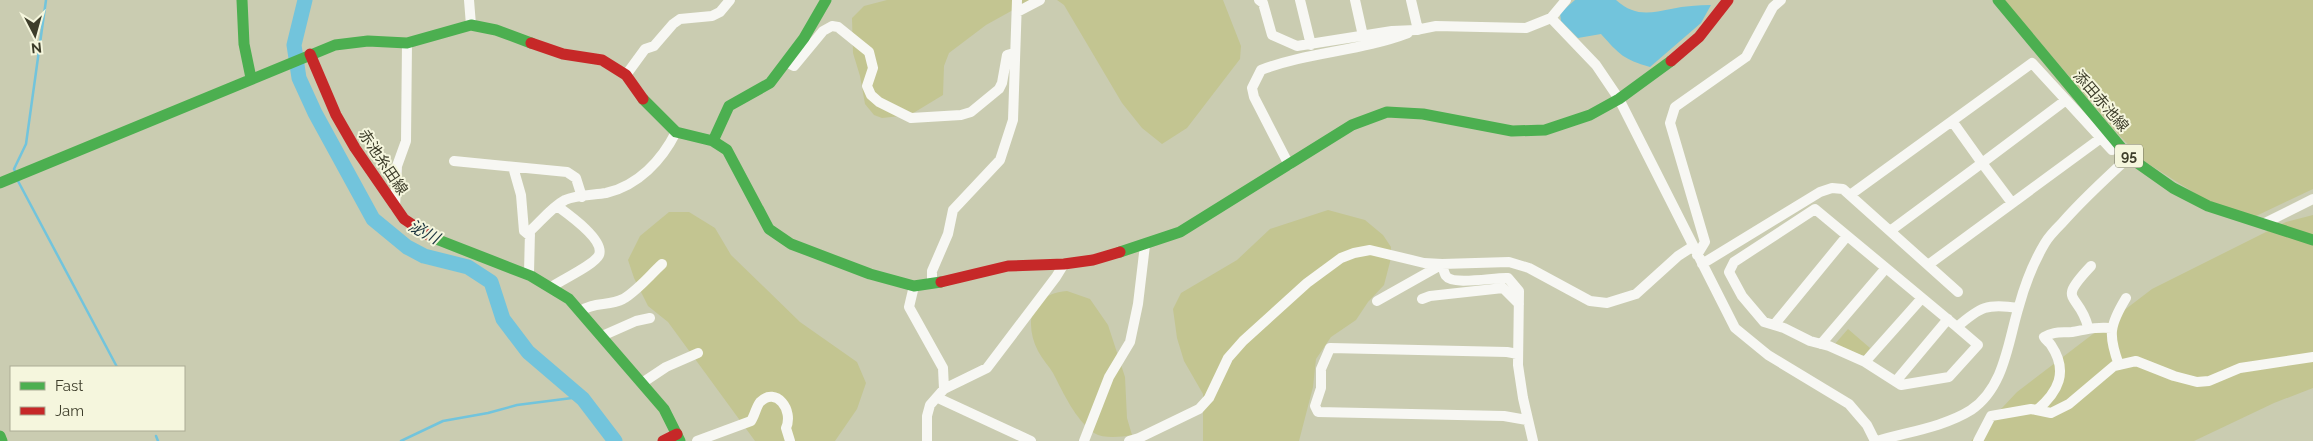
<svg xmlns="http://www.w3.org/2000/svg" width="2313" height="441" viewBox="0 0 2313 441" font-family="Raleway,'Noto Sans JP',sans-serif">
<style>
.green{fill:#c3c591}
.water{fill:#72c4dc}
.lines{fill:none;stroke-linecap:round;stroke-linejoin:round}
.stream{stroke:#72c4dc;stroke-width:2.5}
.river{stroke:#72c4dc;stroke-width:15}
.street{stroke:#f7f7f3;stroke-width:10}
.fast{stroke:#4caf50;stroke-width:11}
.jam{stroke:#c62828;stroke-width:11}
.labels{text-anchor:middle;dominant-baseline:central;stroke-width:4;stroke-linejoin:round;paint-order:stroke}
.shield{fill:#f5f6dd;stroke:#747460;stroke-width:1}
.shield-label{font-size:14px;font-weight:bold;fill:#3d3d2a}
.street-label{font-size:15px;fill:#3d3d2a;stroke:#f5f6dd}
.water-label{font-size:16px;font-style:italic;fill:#1b343f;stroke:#f5f6dd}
</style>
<rect width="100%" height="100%" fill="#caccb1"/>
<!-- green -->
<path class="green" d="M887,0H1031L986,25L949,53L944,66L943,95L910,115L882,118L874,115L865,104L860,76L853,53L852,18L864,6Z
M1057,0H1223L1241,46L1240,59L1187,128L1162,144L1142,128L1122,103L1064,5Z
M2004,0H2313V189L2254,217L2207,201L2144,161L2120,136Z
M1328,210L1365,220L1383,235L1391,247L1390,262L1384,285L1368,302L1356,320L1331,337L1316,359L1313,387L1299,441H1203V394L1184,361L1177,338L1173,309L1181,293L1237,260L1270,229Z
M669,212H689L715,228L731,255L800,322L857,362L866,383L857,409L835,441H755L668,322L648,306L634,278L628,260L640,236Z
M2313,215V388L2274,403L2194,441H1971L2017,392L2152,289L2286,222Z
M1067,291L1090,299L1108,325L1125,377L1127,418L1132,435C1121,437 1104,439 1094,433C1075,419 1064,394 1053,373C1049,366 1042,359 1038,351C1023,321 1032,294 1067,291Z
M1848,329L1870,348L1865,355H1861L1834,345Z"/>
<!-- water -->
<path class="water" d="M1575,0H1616C1635,17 1650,13 1671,9C1685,6 1698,5 1711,5L1701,23L1650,67C1623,59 1620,55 1601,34L1578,38L1561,21L1560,13Z"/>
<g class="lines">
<!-- stream -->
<path class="stream" d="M15,171L14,169L26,144L46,0
M18,181L117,367
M156,436L158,441
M401,441L443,421L488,413L517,405L580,397"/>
<!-- river -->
<path class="river" d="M305,0L294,45L299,78L315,113L373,219L407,247L424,256L468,267L491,282L503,319L528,352L583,399L615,441"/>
<!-- street -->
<path class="street" d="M469,0L471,25
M1259,0L1263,3L1272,35L1297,46L1392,31L1416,30L1436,26L1526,28L1551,18L1566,0
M1300,0L1311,45
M1355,0L1363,36
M1411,0L1418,30
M1017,12L1040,0
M1551,18L1596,65L1619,99L1735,328L1768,355L1849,404L1867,425L1875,441
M786,62L794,66L823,31L832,26L838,27L869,52L873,68L867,86L871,95L879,102L911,118L961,115L971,112L999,89L1002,83L1007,55L1014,53
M626,75L645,49L654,46L673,24L680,19L712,16L720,12L730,0
M454,161L567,172L576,178L582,197
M1289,165L1254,97L1252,88L1261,70C1308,52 1361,51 1408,33
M513,167L521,195L524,231L530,236
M1850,195L2032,63L2112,150
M2012,203L1982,163L2066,100
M395,207L397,166L406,141L407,43
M2263,224L2313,199
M1890,231L1982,163L1952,121
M1697,255L1705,242L1670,123L1675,107L1746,57L1773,7L1781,0
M1442,264C1443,268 1444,273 1446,276C1453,286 1495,277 1508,278L1519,291L1518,365L1523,398L1533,441
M1702,264L1820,192L1832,188L1843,189L1958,292
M1928,265L2101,138
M529,273L530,231C541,221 552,207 565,200C576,195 594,195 606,193C638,186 662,160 676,132
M932,283V271L948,234L953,210L1000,160L1013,120L1017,0
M553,286C563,279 594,265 599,255C605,240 568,214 557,206
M914,286L909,307L943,368L944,389
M1422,299L1430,296L1503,288L1519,304
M1377,301L1441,265
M581,311C592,302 610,306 623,299C637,291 650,275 662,264
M1774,325L1847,236
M1957,327L1815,209L1734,262L1729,272L1742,296L1764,322L1784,328L1810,341L1829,346L1865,362L1901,385L1949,377L1978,345L1957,327C1980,307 1987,303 2018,308
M2088,327C2079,291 2055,304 2091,266
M602,336L636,321L650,318
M1821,344L1886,268
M1518,354L1507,352L1330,348L1321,369V388L1315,406L1318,412L1504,416L1527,420
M1865,362L1922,298
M2119,365C2108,335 2109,326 2126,298
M1896,381L1948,319
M642,383L666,367L698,353
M938,398L1031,441
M2037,410C2058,392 2069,372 2051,345C2049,342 2046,341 2044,337C2054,331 2061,333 2072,332C2089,329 2094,327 2112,328
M697,441L751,421C755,415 756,407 760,402C776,386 794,410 786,428L790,441
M927,441V416L930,405L944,389L987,368L1056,277L1064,264
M1084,441L1109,377L1130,342L1138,304L1145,245
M1129,441L1139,438L1199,409L1209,398L1228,358L1243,341L1307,283L1341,258L1354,253L1370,250L1424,263L1442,264L1509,262L1529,268L1590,301L1607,303L1636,294L1678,256L1692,247
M1877,441C1907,432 1944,427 1971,410C2005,387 2008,341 2019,306C2025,284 2033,263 2045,243C2049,236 2056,229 2062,223C2083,199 2106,178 2129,157
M1978,441L1991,416L2031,409L2051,413L2069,404L2114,366L2136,361L2174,376L2197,382L2209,381L2240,368L2313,357"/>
<!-- fast -->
<path class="fast" d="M242,0L244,44L251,78
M1998,0L2129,157L2173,188L2208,206L2313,240
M643,99L676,132L713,141L727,150L769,229L791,244L870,274L914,286L941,282
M713,141L729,106L770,83L804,38L826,0
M0,183L335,45L368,41L407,43L471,25L496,30L531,43
M431,237L531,276L569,299L664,409L680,441
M1120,252L1180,232L1352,125L1387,112L1423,114L1512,131L1545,130L1590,115L1619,99L1671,61
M0,436L2,441"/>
<!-- jam -->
<path class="jam" d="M531,43L563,54L602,60L626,75L643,99
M310,54L336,115L355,148L404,219L431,237
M1671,61L1699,37L1728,0
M941,282L1008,266L1064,264L1093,260L1120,252
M663,441L677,434"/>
</g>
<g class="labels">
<!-- shield labels -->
<rect class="shield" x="2115" y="144.5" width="28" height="23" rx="4"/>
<g class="shield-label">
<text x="2129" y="156">95</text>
</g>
<!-- street labels -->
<g class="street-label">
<text transform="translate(2101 101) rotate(49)">添田赤池線</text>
<text transform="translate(383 162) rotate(56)">赤池糸田線</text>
</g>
<!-- water labels -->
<g class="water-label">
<text transform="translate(424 232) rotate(28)">泌川</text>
</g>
</g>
<!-- legend -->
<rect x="10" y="366" width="175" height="65" fill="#f5f6dd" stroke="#abac95"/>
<rect x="20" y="382" width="25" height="8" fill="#4caf50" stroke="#abac95"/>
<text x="55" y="391" font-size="15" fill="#3d3d2a">Fast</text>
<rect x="20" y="407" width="25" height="8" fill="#c62828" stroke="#abac95"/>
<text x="55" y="416" font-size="15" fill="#3d3d2a">Jam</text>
<!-- north arrow -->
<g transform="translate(35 35) rotate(174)" stroke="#f5f6dd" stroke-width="4" paint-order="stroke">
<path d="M0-4L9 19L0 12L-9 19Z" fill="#3d3d2a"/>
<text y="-8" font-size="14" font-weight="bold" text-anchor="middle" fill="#3d3d2a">N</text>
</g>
</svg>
